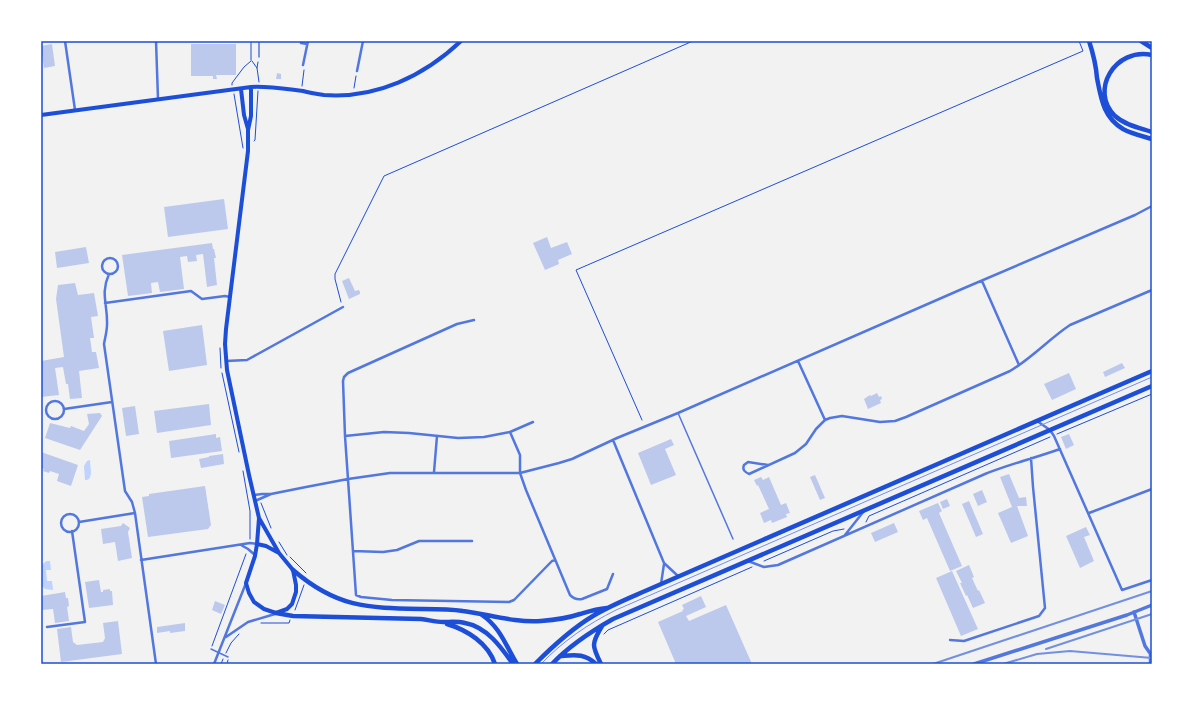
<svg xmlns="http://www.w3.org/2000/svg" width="1193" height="705" viewBox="0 0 1193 705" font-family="Figtree,sans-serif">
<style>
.water{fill:#bfd3fe}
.building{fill:#bdc9ec}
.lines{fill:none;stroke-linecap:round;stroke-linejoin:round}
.path{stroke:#1d4ed8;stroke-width:1}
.service{stroke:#5277de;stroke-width:1.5}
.minor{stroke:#5277de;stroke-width:2.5}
.tertiary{stroke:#5277de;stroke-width:3.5}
.secondary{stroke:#1d4ed8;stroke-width:4}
.primary{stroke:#1d4ed8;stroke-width:4.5}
.trunk{stroke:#1d4ed8;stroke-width:4.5}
.tram{stroke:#7290e2;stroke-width:1}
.rail{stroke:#7290e2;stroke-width:2}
.neatline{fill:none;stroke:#1d4ed8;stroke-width:1.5}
</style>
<rect width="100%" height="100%" fill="#f2f2f2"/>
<!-- water -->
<path class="water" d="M90,460C90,467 94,480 85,480L84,466L87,461Z
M47,561H50L51,570H46L47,581H52L53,590L45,589L41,585C41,576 38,565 47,561Z"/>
<!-- building -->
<path class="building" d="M52,44L55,66L44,68L41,46Z
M191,44H236V75H216L217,79H213V76H191Z
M277,73L281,74V79H276Z
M224,199L228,229L168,237L164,207Z
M547,237L551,248L567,242L572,254L558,260L559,264L545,270L533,243Z
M212,243L213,249H214L216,258H214L217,285L207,287L203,254L196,255L197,261L188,262L187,256L180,257L184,289L160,292L158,282L151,283L152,293L128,296L122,255Z
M86,247L89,263L57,268L55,252Z
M349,278L355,291L359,290L360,292V294L349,299L342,281Z
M75,283L78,295L94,293L98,316L91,317L94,338H90L92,352H96L99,368L79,371L82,398L70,399L68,384H66L63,367L55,368L59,395L41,397V361L64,357L56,299L58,285Z
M202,325L207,365L169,371L163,331Z
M1122,363L1125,368L1105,377L1103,372Z
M1069,373L1076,389L1052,400L1044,384Z
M877,393L879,397L881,396L882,399L880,400L881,403L868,409L864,399L870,395L871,396Z
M209,404L211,425L157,433L154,411Z
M135,406L139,434L126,436L122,408Z
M100,413L102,416L80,450L45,438L50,423L70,428L71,426L84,431L89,424L87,414Z
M216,434V438L220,437L222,451L171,458L169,441Z
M1069,434L1074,445L1066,449L1061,437Z
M671,439L674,445L665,449L676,475L651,485L638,453Z
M41,452L78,465L71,486L57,481L59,474L50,471L49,473L43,471L44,469L41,468Z
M223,454L224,464L201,468L199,459L209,457V456Z
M1009,474L1019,498L1026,497L1027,506H1017L1028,536L1011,543L998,513L1012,507L1000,477Z
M815,475L825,498L820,500L810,477Z
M761,477L763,480L769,477L781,505L786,503L790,513L786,514L787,517L772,523L771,520L764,523L760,513L769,509L758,485L757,486L754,480Z
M205,486L211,525L208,529L148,537L142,497L149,496V494Z
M982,490L987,502L978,506L973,494Z
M947,499L950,506L943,509L940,502Z
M969,501L983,534L976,537L962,504Z
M938,503L942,511L939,513L962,566L950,571L927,518L923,520L919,511Z
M123,523L130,528L128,532L132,558L118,561L115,542L103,544L101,529L121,526Z
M894,523L898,532L875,542L871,533Z
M1086,527L1090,535L1084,537L1094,561L1080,568L1066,536Z
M969,565L974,577L972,578L978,591L979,590L985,603L973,608L967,595L966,596L960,583H962L956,571Z
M952,571L978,629L961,636L936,578Z
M99,580L101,592H103V590L110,589V591H112L113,605L89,608L85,582Z
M65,592L66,598H68L69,606L67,607L69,621L55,623L53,609L41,610V596Z
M701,596L706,607L686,616L689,621L726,605L752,664H676L658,622L683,611L682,610L684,609L682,605Z
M215,601L225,605L221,614L212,610Z
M118,621L122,654L61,662L57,629L71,627L73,642L77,645L103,642L105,638L103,623Z
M185,623V631L170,633V631L157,633V627Z"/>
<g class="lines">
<!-- path -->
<path class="path" d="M251,41V60
M252,61L257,68L259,82
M257,68L258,62
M232,85V83L244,67L251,61
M302,86L304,70
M354,88L356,76
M234,94L243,148
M254,141L255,140L258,91
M341,302L335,279V274L384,176L693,41
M220,348L221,368
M222,373L239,452
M642,420L576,270L1083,51L1079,41
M1057,434L1152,394
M243,471L250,511V539
M261,503L271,528
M866,522L869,516L1050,437
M279,542L287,555
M290,557L306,573
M764,561L833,531L844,529
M295,610L304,585
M261,623H289L290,620
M604,634L608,630L752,567
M212,646L246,554
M226,653L231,643L239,634
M221,664L223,659
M227,664L228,660"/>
<!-- service -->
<path class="service" d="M259,57V41
M678,413L733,539
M211,649L228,657"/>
<!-- minor -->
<path class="minor" d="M65,41L75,110
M156,41L158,99
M301,43L307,44
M303,65L308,41
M357,71L363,41
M102 266a8 8 0 1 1 16 0a8 8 0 1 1-16 0Z
M109,274C100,294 108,305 107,325C107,331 105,338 104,344L125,491L132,502L135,513L156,664
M982,281L1019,365
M105,303L191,291L202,299L225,296L230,297
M474,320L457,324L348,373L344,377L343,381L345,436L356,595L361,597L392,600L509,602L514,600L552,561L555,560
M226,361L247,360L343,307
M798,361L825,420
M46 410a9 9 0 1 1 18 0a9 9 0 1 1-18 0Z
M64,409L112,402
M1037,421L1050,430L1054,436L1122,590L1152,580
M510,432L520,455V473L526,490L570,595C574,599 577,600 582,599L607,589L613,574
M345,436L384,432L409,433L458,438L484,437L510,432L533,422
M613,440L664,563L678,576
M768,465L748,462L744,465C742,470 745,472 749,474L795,453L806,444L816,429L825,420L830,418L842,416L880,422L895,421L906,417L1010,371C1032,358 1049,339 1070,325L1152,290
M434,472L437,436
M254,495L262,494H271
M255,501L271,494L306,487L348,479L390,473H520L559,463L572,459L617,438L678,413L962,289L1135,215L1152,206
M1089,513L1152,489
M61 523a9 9 0 1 1 18 0a9 9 0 1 1-18 0Z
M79,522L135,513
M845,535L864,511
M241,545L248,549L255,555
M353,551L383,552L397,550L419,541H472
M141,560L250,543L257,544
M748,561L764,567L778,565L985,474C1010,464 1035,458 1060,449
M661,584L664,564
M47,627L85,622L72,531
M226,637L248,622L275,614
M950,640L964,641L1039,616L1045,608L1033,487L1031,458
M214,664L246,583
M1150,664V655"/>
<!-- tertiary -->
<path class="tertiary" d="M1134,612L1145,646L1152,656
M974,664L1127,615L1152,605"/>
<!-- secondary -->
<path class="secondary" d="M251,87V116L248,130V151L226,329L225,344L227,370L249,475L259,518L279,553L293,570L296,585V592L292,604L287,609L276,613L264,609L254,602L249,593L246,583L255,556L257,544L259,518
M241,89L244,115L248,129
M41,115L251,87C268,86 286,89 303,91C310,93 317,94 324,95C376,99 424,76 461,41
M257,544L266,546L279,553"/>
<!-- primary -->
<path class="primary" d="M293,570C337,608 368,608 423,609C436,609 450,609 463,611C488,614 515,623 541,621C554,620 568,618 580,614C590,611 596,609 607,608
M276,613L293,616L421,619C429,620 436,622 443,622C450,622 458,621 465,623C487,627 501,647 513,664
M482,615C500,627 506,646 517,664
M447,624C467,630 488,643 495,664
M560,656C575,655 584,653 596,664
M535,664C553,646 571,629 593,616C611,605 632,597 652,588L1152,371
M552,664C570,645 590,632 613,619L1152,386
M601,664C592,646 591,644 602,626"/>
<!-- trunk -->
<path class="trunk" d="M1089,41C1093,53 1096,65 1097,78C1101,98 1103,117 1123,129C1132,134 1142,136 1152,139
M1141,41L1152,48
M1152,55C1115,47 1089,91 1115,116C1125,125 1140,128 1152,132"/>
<!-- tram -->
<path class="tram" d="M541,664C563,641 588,624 616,610L1152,377"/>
<!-- rail -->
<path class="rail" d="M1046,649L1152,614
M933,664L1152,591
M1003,664L1037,654L1070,651L1152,658"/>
</g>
<!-- border -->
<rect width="1193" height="705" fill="none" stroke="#ffffff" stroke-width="84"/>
<rect x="42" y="42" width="1109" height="621" class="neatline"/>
</svg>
